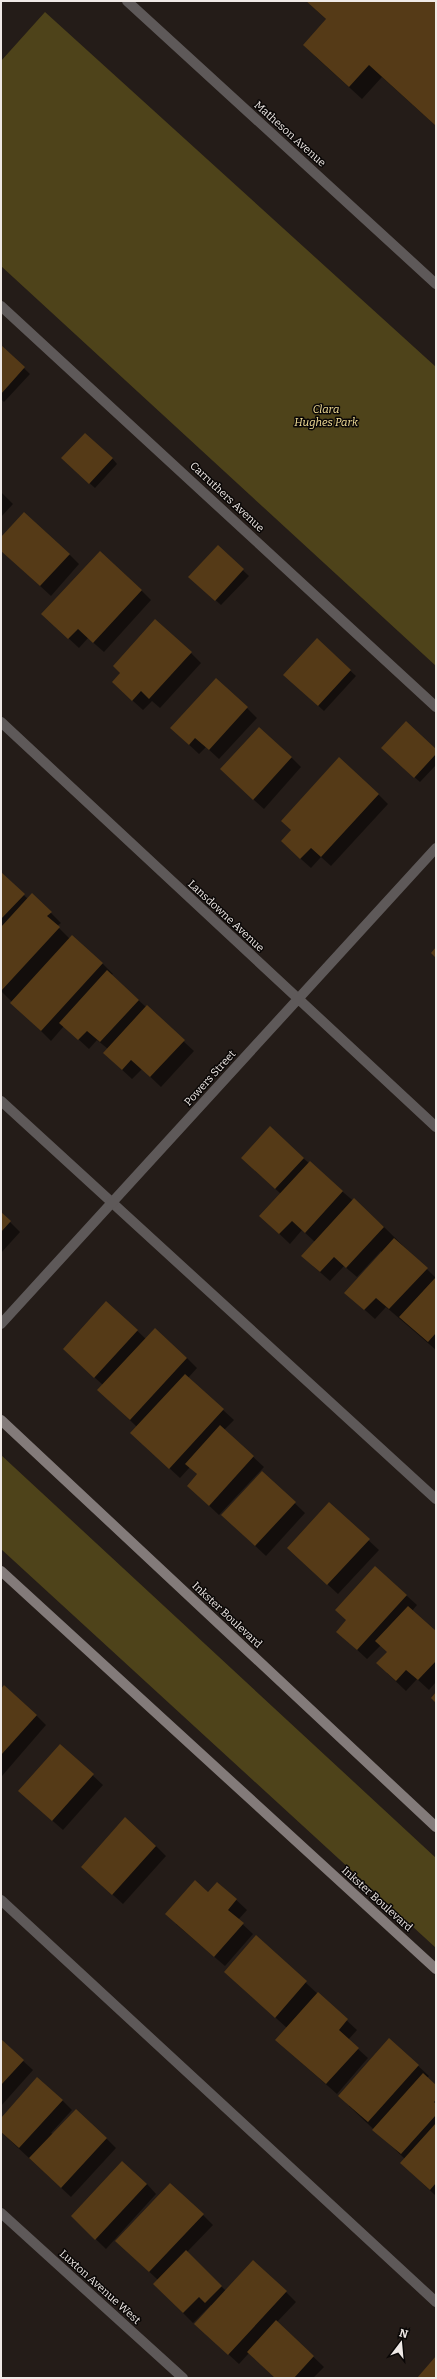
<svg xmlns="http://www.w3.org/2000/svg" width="437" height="2379" viewBox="0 0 437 2379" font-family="Bitter,serif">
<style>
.green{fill:#4e431a}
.shadow{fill:#0007}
.building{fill:#553a17}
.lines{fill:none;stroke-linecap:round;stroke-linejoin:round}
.lane{stroke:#5e5959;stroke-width:10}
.street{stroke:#5e5959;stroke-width:10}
.secondary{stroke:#837b7a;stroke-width:10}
.labels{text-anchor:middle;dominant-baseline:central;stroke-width:3;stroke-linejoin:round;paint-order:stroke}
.street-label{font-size:11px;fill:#efe9e6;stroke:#0a0706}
.park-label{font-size:11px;font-style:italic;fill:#f7e29b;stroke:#0a0706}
</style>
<rect width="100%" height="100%" fill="#241c18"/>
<!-- green -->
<path class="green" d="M45,12L436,367V666L1,266V61Z
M1,1455L436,1858V1948L1,1549Z"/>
<!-- shadow -->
<path class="shadow" d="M306,1H436V126L382,77L362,99L317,58L304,45L327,20Z
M1,346L30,374L4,402L1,399Z
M112,458L117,464L95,488L68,464Z
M1,492L13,504L1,517Z
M1,538L69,554L79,564L51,596L1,550Z
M218,547L249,576L221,605L195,582Z
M141,590L151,600L104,652L88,638L79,648L53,624Z
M317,640L356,676L324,711L290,680Z
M191,653L201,663L160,708L152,701L143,710L123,692Z
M247,708L257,718L219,759L206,747L199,754L171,728Z
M436,751V765L420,782L388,754Z
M291,757L301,767L264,809L231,779Z
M378,794L388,804L331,866L321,857L311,868L292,851Z
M1,874L28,899L51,913L61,923L57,926L70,939L72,936L103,964L113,974L111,975L194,1051L161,1087L142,1069L132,1079L104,1053L108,1049L97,1040L89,1049L64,1026L51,1041L1,991Z
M303,1158L384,1227L436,1278V1350L386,1307L375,1319L356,1302L382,1253L381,1251L357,1277L344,1266L330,1281L313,1266L315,1242L302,1230L290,1244L271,1226L281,1194L252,1168Z
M1,1213L20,1232L1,1253Z
M106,1302L146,1339L187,1358L197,1368L188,1378L234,1420L224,1430L264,1467L219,1515L188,1486L198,1475L190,1467L180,1478L142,1443L137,1427L109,1400L103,1385L74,1359Z
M262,1472L305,1513L266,1556L233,1525Z
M329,1504L379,1550L338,1594L299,1558Z
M375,1567L417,1605L412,1611L436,1632V1682L429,1690L417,1679L406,1691L387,1673L388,1652L381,1645L367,1659L337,1631L347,1620Z
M1,1690L36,1715L46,1725L2,1776Z
M60,1745L103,1785L63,1830L30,1801Z
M156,1846L166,1856L123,1904L82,1867Z
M218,1883L247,1910L238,1920L253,1934L225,1966L176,1924Z
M256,1937L357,2030L348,2040L368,2058L337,2094L287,2050V2028L235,1981Z
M389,2039L429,2076L427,2078L436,2086V2196L401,2163L405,2159L349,2106Z
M1,2041L33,2070L1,2106Z
M62,2100L72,2110L51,2133L53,2134L106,2138L116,2148L71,2197L1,2132V2119Z
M147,2184L156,2194L106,2249L82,2226Z
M203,2215L213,2225L187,2252L226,2291L286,2292L296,2302L277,2322L324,2367L313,2378H276L249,2353L239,2364L206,2334L212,2306L211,2305L193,2323L154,2284L158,2280L127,2251Z"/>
<!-- building -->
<path class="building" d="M306,1H436V126L369,65L349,87L303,45L326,19Z
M1,345L25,367L1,394Z
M85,433L113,458L89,484L61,458Z
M24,512L70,554L40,586L1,551V537Z
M218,545L244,569L215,601L188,577Z
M100,551L142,590L93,643L78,629L68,639L41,614Z
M155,619L192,652L149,699L141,691L132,701L112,682L120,673L113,666Z
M317,638L351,670L318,706L283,675Z
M216,678L248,707L209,750L195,738L189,745L170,728Z
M406,721L436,749V754L414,778L381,748Z
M259,727L292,757L253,800L220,769Z
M339,757L379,794L321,857L311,848L300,859L281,841L291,830L281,821Z
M1,872L25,894L1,919Z
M32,893L52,912L47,916L60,927L1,991V927Z
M72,935L103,963L41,1031L10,1003Z
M436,947V958L431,953Z
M107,970L139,1000L100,1042L87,1031L78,1040L59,1023Z
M147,1005L185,1040L150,1077L131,1060L122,1070L103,1053Z
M270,1126L304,1158L275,1189L241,1158Z
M310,1161L343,1191L305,1233L292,1221L279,1234L259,1216Z
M354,1198L384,1227L346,1268L334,1257L320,1272L301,1256Z
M1,1212L11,1221L1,1232Z
M394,1238L428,1268L389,1309L376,1298L364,1310L344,1293Z
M436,1277V1333L428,1342L399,1317Z
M106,1301L138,1330L94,1378L63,1349Z
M155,1328L187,1358L130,1420L97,1390Z
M185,1374L224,1409L169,1469L130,1433Z
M220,1425L254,1456L209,1506L187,1486L197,1474L185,1464Z
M262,1471L296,1502L255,1546L221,1515Z
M329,1502L370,1539L327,1585L287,1548Z
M375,1566L407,1595L357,1650L336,1632L346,1620L335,1610Z
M408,1606L436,1631V1661L418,1680L406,1670L396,1681L376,1663L387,1652L375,1641Z
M4,1685L37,1715L1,1755V1689Z
M436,1692V1703L431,1698Z
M60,1744L94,1774L52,1821L18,1791Z
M125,1817L156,1846L112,1895L81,1867Z
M195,1880L208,1892L217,1882L237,1899L228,1910L244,1923L214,1957L165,1914Z
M256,1935L307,1981L275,2018L224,1972Z
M318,1992L348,2019L339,2030L359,2048L326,2084L275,2040Z
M389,2038L419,2065L368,2122L338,2096Z
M1,2039L24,2060L1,2085Z
M423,2073L436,2085V2100L434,2102L436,2104V2115L401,2154L372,2130Z
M37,2077L63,2100L19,2148L1,2132V2118Z
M76,2109L107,2138L61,2188L29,2158Z
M436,2123V2183L430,2190L400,2163Z
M122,2161L147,2184L95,2240L71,2216Z
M170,2183L204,2214L149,2272L115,2241Z
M186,2250L222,2286L205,2303L199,2297L183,2313L153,2284Z
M253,2260L287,2291L228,2355L194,2324Z
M276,2320L314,2356L294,2378H275L247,2352Z
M436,2356V2378H417Z"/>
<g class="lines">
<!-- lane -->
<path class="lane" d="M1,1101L436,1499
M1,1900L436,2302"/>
<!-- street -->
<path class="street" d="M127,1L436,284
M1,306L436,707
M1,722L436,1127
M1,1324L436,848
M1,2213L183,2378"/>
<!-- secondary -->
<path class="secondary" d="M1,1420L436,1827
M1,1571L436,1969"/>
</g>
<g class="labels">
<!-- street labels -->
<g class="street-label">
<text transform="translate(290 134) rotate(42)">Matheson Avenue</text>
<text transform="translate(227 497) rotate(43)">Carruthers Avenue</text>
<text transform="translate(226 916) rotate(43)">Lansdowne Avenue</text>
<text transform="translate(210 1078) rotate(-48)">Powers Street</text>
<text transform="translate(227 1615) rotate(43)">Inkster Boulevard</text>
<text transform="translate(377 1899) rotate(42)">Inkster Boulevard</text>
<text transform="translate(100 2287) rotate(42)">Luxton Avenue West</text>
</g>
<!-- park labels -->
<g class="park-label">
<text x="326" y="409">Clara<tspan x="326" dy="13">Hughes Park</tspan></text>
</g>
</g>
<!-- border -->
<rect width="437" height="2379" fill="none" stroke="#efe9e6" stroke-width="4"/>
<!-- north arrow -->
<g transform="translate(401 2343) rotate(16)" stroke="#0a0706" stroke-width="3" paint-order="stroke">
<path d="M0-3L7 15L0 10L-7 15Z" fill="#efe9e6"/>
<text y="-6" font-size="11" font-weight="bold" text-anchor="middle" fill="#efe9e6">N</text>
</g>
</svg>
